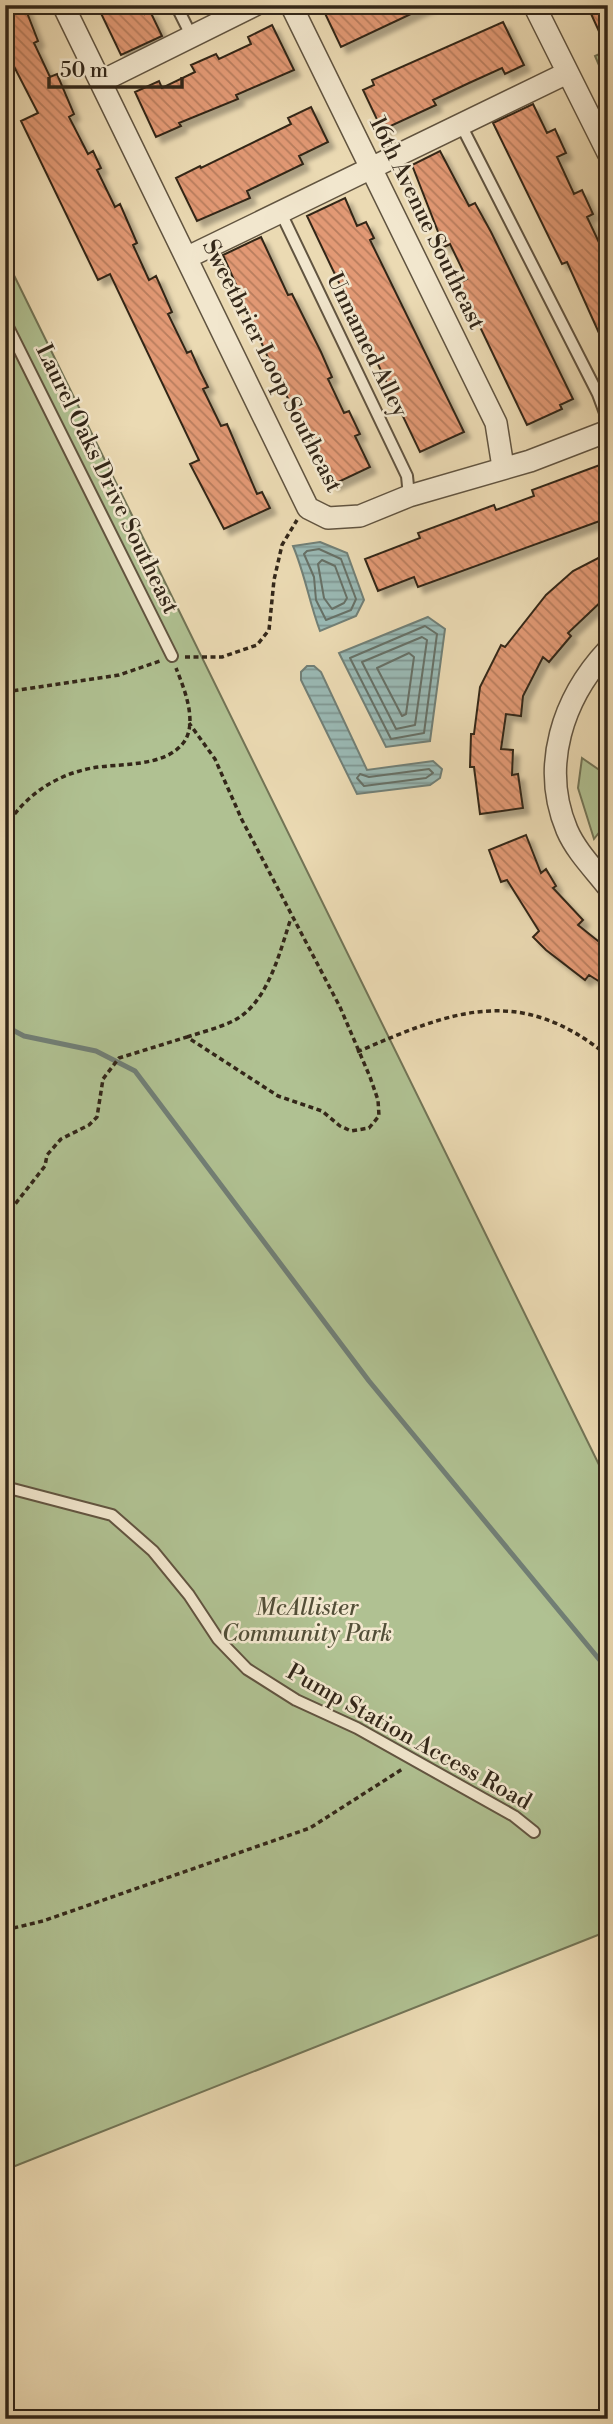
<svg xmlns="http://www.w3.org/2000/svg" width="613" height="2424" viewBox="0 0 613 2424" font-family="'Libre Bodoni',serif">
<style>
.park{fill:#b0c192;stroke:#727456;stroke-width:2}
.water{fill:url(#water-rules);stroke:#717f76;stroke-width:2}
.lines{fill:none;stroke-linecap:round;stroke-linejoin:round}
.shore{stroke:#667066;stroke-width:2}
.stream{stroke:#717f76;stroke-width:5}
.building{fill:url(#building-back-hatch);stroke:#332719;stroke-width:2;filter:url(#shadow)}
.service-casing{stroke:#615440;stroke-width:14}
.minor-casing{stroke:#615440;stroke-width:24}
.path{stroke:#332719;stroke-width:3.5;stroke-dasharray:5 3.5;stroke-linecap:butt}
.service{stroke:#f2e7ce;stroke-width:10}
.minor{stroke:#f2e7ce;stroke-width:21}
.labels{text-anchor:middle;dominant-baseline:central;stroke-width:5;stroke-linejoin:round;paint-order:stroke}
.street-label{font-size:23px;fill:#332719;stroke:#f2e7ce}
.park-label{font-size:23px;font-style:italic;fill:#524e37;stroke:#f2e7ce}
</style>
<defs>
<pattern id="water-rules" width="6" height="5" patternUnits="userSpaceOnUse" patternTransform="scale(1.75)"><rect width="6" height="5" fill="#9ab9b4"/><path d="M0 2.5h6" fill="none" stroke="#7e9692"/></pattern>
<pattern id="building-back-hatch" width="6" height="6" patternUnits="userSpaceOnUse" patternTransform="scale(1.75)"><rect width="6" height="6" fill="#e29974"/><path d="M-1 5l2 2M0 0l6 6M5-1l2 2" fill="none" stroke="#b87d5e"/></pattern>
<filter id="shadow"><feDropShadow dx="6" dy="6" stdDeviation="2" flood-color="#0004"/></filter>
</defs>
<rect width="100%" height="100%" fill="#ebdab3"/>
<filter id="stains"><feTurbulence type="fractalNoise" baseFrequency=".00286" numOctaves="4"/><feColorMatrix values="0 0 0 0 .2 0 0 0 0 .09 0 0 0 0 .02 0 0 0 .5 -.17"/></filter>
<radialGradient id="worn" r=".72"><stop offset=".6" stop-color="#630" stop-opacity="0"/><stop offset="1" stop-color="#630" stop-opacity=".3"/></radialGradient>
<!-- park -->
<path class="park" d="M608,50V86L595,56Z
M5,257L608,1483V1931L5,2170Z
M582,758L608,776V821L594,839L578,788Z"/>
<!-- water -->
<path class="water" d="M320,542L347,553L364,600L356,616L320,631C309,602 305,574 293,546Z
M428,617L445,629L430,741L386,747L339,653Z
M307,666H314L321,672L367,770L433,761L442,769L440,778L430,785L357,794L301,680V672Z"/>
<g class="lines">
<!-- shore -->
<path class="shore" d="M319,549L341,559L356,599L351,610L326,620L316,600L314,577L304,554L307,551Z
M322,560L335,566L347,598L344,603L332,609L324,598L318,564Z
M425,626L437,634L424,733L391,739L350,658Z
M422,637L427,640L415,725L396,729L362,662Z
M409,653L414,657L406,714L402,716L377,668Z
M429,769L433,773L426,778L364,786L357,778L360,774L369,777Z"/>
<!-- stream -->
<path class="stream" d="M5,1026L24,1036L96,1051L135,1071L369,1381L608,1670"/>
</g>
<!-- building -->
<path class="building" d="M5,5H24L38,41L34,43L50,77L57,74L74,114L69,117L88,154L93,151L101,168L97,170L115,207L120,204L137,243L133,245L149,280L156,276L172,312L168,314L187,353L191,351L199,369L208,387L203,389L221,426L227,424L257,494L262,492L270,508L224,529L190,464L199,460L110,274L98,280L21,121L38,113L5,49Z
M97,5H141L145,14L150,11L162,36L121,55Z
M321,5H430L341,47Z
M587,5H608V51Z
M503,22L524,65L505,74L502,68L469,83L433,100L436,105L382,130L363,90L374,85L372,80Z
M272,25L294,70L236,95L238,99L179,123L181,126L156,137L135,92L159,81L162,88L195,72L191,65L216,54L219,59L251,44L248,37Z
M533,104L547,133L555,129L566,153L557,157L574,194L582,190L593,214L587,217L603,251L608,249V353L567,262L562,264L493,123Z
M311,107L328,142L299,156L303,164L247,191L250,198L197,221L176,178L200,166L201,168L291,124L288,118Z
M440,151L469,206L475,203L491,232L573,399L560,405L562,409L527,425L459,283L467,279L450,244L444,247L412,165Z
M345,198L357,226L366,222L374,238L370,240L464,432L420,452L307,216Z
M261,237L288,295L292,294L321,352L332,377L328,379L344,413L349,411L360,434L355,436L370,467L332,485L273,369L223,255Z
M608,462V518L418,587L414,577L378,591L365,559L420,538L418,533L494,505L496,510L534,496L532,490Z
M608,553V595L568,633L571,636L549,662L543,657L523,696L521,716L506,714L501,749L513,750L512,775L518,774L523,808L480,814L474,767H470L471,734H474L480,687L501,645L505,647L546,595L573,571Z
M526,835L541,873L546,869L556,886L553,888L583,920L578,925L608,949V987L589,975L585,980L546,950L533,937L539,931L507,880L501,882L489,850Z"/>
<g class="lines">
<!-- service casing -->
<g class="service-casing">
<path id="service" d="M176,5L192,37
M461,125L598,394L608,421
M281,213L407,476L409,496
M5,321L172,656
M5,1487L112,1515L153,1551L189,1595L218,1639L247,1669L296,1700L357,1728L514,1816L534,1832"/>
</g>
<!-- minor casing -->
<g class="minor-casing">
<path id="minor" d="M63,5L308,508L328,518L360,516L409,496L530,461L608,431
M291,5L496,423L503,467
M534,5L608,153
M102,81L255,5
M188,257L567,73
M608,650C563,698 540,766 567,830C576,851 594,869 608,887"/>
</g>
<!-- path -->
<path class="path" d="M185,657H222L257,645L269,630L274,580L282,545L297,520
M5,692L119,675L160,661
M5,828C24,796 55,775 92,768C119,763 165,768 184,742C198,722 184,688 176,668
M187,1037C202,1032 219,1028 233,1021C268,1004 280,951 291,918
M357,1052C452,1011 519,983 608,1056
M5,1217L45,1166L47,1155L61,1139L89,1125L97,1117L103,1079L119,1058L187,1037L278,1096L322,1111L340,1126L351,1131L369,1128L379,1116L378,1100L370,1077L340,1007L242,820L215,759L189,723
M5,1930L43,1921L310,1828L404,1768"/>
<!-- service -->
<use href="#service" class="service"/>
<!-- minor -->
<use href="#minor" class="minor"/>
</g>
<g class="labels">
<!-- street labels -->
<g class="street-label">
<text transform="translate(427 223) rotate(64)">16th Avenue Southeast</text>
<text transform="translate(367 345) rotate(64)">Unnamed Alley</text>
<text transform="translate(272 366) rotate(63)">Sweetbrier Loop Southeast</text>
<text transform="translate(107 479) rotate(64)">Laurel Oaks Drive Southeast</text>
<text transform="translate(409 1737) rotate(29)">Pump Station Access Road</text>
</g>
<!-- park labels -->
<g class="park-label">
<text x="307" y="1608">McAllister<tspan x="307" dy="26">Community Park</tspan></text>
</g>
</g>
<!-- margin -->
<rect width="613" height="2424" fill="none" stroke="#ebdab3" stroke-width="28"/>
<rect x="7" y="7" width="599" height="2410" fill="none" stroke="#332719" stroke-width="3.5"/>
<rect x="14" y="14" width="585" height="2396" fill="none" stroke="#332719" stroke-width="2"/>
<!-- scale -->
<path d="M49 77v10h133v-10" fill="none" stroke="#332719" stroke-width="3.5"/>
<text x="60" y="77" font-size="21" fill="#332719" stroke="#f2e7ce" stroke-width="5" paint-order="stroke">50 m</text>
<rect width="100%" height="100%" filter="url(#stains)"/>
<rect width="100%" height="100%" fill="url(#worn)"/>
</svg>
